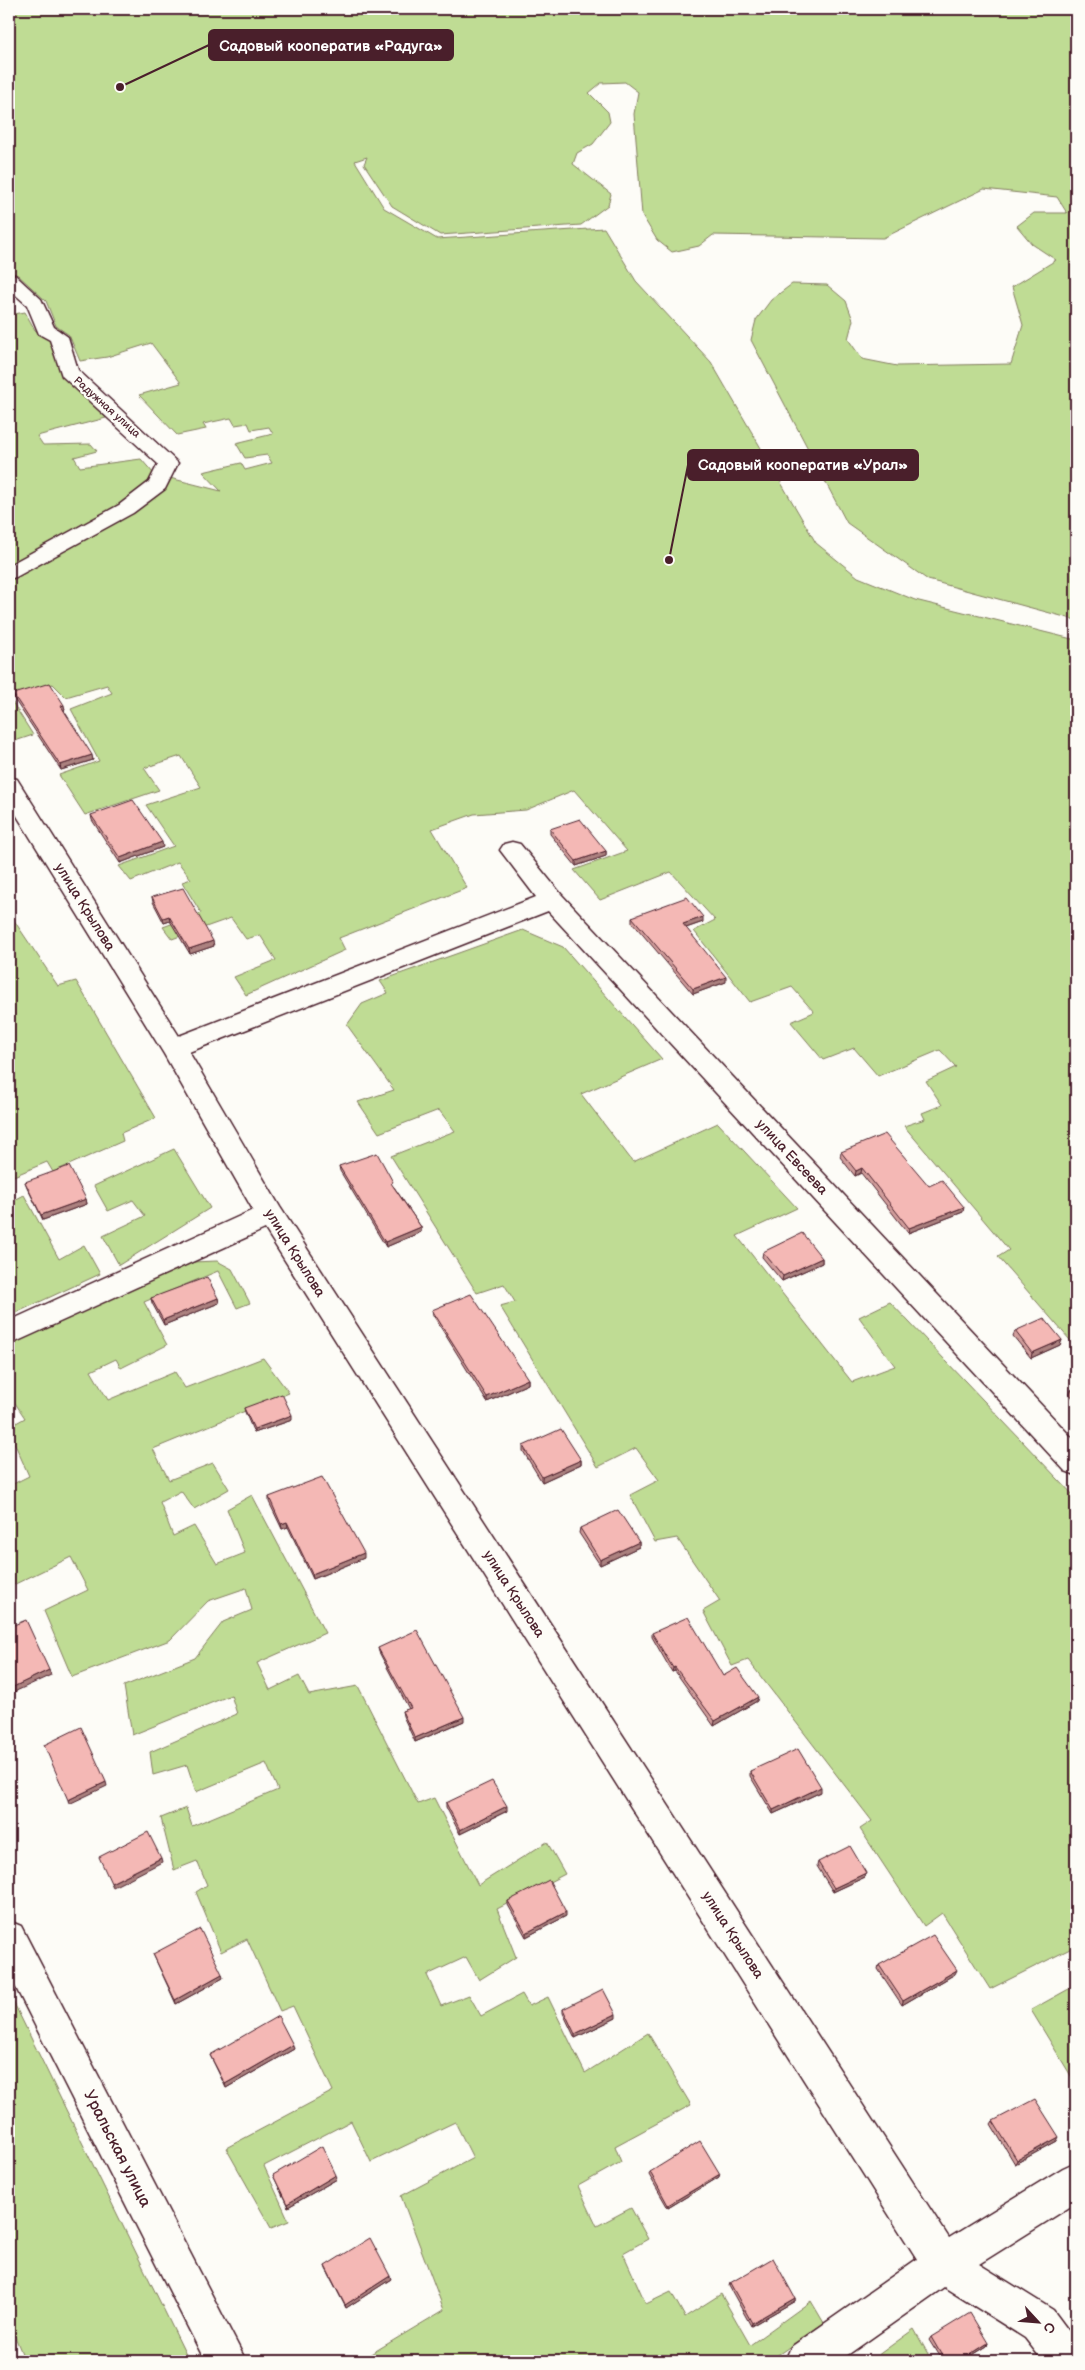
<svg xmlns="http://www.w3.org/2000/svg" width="1085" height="2370" viewBox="0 0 1085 2370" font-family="'Balsamiq Sans',sans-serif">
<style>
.green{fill:#bfdc94;stroke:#847e60}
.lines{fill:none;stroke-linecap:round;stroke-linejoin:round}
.minor-casing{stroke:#4a1f2b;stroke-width:3}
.secondary-casing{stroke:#4a1f2b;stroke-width:3}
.minor{fill:#fdfcf7;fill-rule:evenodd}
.secondary{fill:#fdfcf7;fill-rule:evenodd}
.wall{fill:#d29e9c;stroke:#4a1f2b}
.shaded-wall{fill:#ab817f;stroke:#4a1f2b}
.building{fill:#f4b8b5;stroke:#4a1f2b}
.labels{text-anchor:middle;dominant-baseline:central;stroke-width:4.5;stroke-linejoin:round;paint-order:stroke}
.far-street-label{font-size:11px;fill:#4a1f2b;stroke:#fdfcf7}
.street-label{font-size:14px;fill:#4a1f2b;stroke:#fdfcf7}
.near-street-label{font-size:16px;fill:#4a1f2b;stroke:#fdfcf7}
.leader{fill:none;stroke:#4a1f2b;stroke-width:2}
.callout-dot{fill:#4a1f2b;stroke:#fdfcf7;stroke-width:2}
.callout{fill:#4a1f2b;stroke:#4a1f2b;stroke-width:2}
.callout-label{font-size:15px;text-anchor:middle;font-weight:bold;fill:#fff}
</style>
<rect width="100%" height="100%" fill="#fdfcf7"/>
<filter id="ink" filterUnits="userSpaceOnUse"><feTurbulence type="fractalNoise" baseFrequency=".02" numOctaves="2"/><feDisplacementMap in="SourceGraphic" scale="10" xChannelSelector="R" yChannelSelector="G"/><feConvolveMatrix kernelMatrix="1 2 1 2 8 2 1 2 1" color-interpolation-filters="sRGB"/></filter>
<g filter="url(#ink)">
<!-- green -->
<path class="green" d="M9,9H1076V620L928,580L847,523L751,340L756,320L771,300L792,284L827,285L846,301L853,320L848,339L862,359L897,366L1011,364L1023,325L1012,287L1056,260L1032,244L1017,226L1034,213H1067L1057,197L984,189L883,238L713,235L699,246L672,252L657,240L642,215L634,114L638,92L625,82L601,83L589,93L608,112L610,122L593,144L577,153L573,164L611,194L608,205L581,225L440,235L392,206L364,164L367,157L355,161L384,208L437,239L604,228L636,281L711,362L816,543L858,577L915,600L1076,640V1347L998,1257L1009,1250L904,1126L925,1119L922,1113L942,1105L926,1081L956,1067L940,1050L878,1076L854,1048L823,1060L791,1022L814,1012L792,987L750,1002L694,931L715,920L671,872L600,900L574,870L627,851L574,790L526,810L474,814L432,829L467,888L339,938L345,950L246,995L234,977L276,960L260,935L246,939L231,918L172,939L163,927L201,913L182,882L191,879L178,862L131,881L119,866L174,846L146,805L201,787L181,756L144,768L159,790L85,815L59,775L99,761L71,709L112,693L107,685L66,697L53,684L9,697L33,735L12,742L9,737V315L25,312L35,330L51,340L63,376L106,418L37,436L43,445L91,444L97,451L74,457L80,467L141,459L154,474L221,491L203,472L241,463L245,470L272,463L267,455L245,458L236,443L273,434L269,427L251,430L248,423L235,425L231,418L203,424L206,429L177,435L139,395L181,383L151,343L107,357L80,361L69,335L56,326L46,301L18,275L9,273Z
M9,913L58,986L76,981L156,1118L121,1133L123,1141L53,1172L47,1162L9,1178Z
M523,930L563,947L662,1059L581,1094L633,1162L718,1123L797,1208L737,1236L852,1382L895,1366L859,1317L890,1302L1076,1498V1949L1074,1947L990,1989L942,1913L924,1926L860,1829L872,1821L748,1660L732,1666L703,1611L720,1601L677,1538L655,1542L630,1495L659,1480L636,1448L598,1467L500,1306L515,1302L504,1284L477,1293L391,1156L455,1131L439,1110L379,1133L358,1102L394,1090L347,1025L362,1004L388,993L380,981Z
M174,1149L210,1208L119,1265L103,1236L145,1216L133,1200L108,1211L94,1186Z
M24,1195L59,1259L84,1245L100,1274L9,1316V1203Z
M217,1261L232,1269L250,1303L237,1308L218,1271L144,1302L167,1345L121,1368L116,1359L91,1371L108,1400L175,1372L185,1388L263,1358L289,1393L153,1449L169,1480L213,1463L229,1489L194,1509L181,1491L160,1502L173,1536L194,1526L217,1564L245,1553L227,1509L252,1495L325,1633L257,1663L270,1690L299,1676L309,1695L358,1686L418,1804L434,1798L478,1885L547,1842L565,1874L497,1909L516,1957L479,1980L466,1957L427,1975L441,2006L469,1995L481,2016L522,1994L529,2006L548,1997L585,2073L648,2033L691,2105L615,2146L621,2162L578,2186L597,2226L631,2208L648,2239L623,2253L646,2304L671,2292L685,2317L721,2294L750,2345L811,2301L824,2323L769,2361H359L444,2310L401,2196L473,2158L455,2122L371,2162L351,2121L264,2166L289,2221L271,2228L226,2148L333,2091L293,2006L280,2011L247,1939L221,1952L196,1892L207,1885L197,1861L174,1870L161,1818L186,1808L192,1826L278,1790L266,1763L196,1792L187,1765L153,1775L150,1752L237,1714L231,1695L132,1735L124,1686L195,1658L223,1622L252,1610L246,1588L208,1601L170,1640L72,1677L44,1611L88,1590L71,1557L9,1587V1486L29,1476L9,1431V1427L25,1418L13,1400L9,1401V1345L192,1262Z
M1076,1985V2084L1031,2010Z
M9,1993L189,2361H25L9,2322Z
M914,2329L932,2361H870Z"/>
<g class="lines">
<!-- minor casing -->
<g class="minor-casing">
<path id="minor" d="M9,274L15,275L41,299L54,327L68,337L78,370L178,463L165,489L133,513L16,577L9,579V565L119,505L149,482L158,464L62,376L50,340L39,334L27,305L9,289Z
M9,777L17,779L179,1036L536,897L500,850L504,844L512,842L520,844L561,894L1076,1442V1475L1065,1471L548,911L189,1052L280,1207L949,2238L1063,2168L1076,2162V2203L979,2264L1053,2310L1076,2341V2361H1043L1025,2338L944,2287L839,2361H785L791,2347L917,2259L265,1229L9,1345V1321L253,1210L164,1054L9,803Z"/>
</g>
<!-- secondary casing -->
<g class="secondary-casing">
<path id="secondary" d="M9,1921L21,1926L246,2361H205L9,1974Z"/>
</g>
<!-- minor -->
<use href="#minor" class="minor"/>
<!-- secondary -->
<use href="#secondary" class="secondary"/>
</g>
<!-- wall -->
<path class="wall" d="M13,694L65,710L64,711L93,760L61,770L14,699Z
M91,815L163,847L120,863L92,820Z
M550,829L606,851V856L576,866L550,834Z
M152,897L214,946L190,954L170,921L164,923L153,902Z
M632,917L703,922L686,928L726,982L693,994L632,922Z
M841,1152L929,1186L963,1212L908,1233L861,1173L855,1176L840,1157Z
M339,1166L394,1187L421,1227V1232L386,1247L340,1171Z
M25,1182L86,1199L87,1204L43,1220L27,1187Z
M763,1252L822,1258V1263L782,1281L762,1257Z
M151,1298H218L219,1303L164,1325L152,1303Z
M432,1310L528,1379V1384L487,1402L433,1315Z
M1015,1331L1062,1340L1060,1345L1031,1358L1013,1336Z
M1076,1388V1402L1070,1394L1071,1390Z
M244,1408L292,1420L254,1433L245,1412Z
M523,1446L581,1460V1464L542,1482L523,1451Z
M269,1497L364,1558L313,1579L288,1527L282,1529L269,1502Z
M580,1528L639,1542V1547L600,1565L579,1533Z
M652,1633L723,1676L757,1701L714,1726L675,1671L672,1672L652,1637Z
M378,1648L464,1721L415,1742L403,1716L402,1711L409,1709L379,1652Z
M750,1771L821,1792L773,1814L750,1776Z
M446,1803L507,1811L460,1834L446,1807Z
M818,1862L865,1877L833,1892L817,1866Z
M508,1901L566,1916L526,1937L508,1905Z
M153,1954L223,1978L176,2004Z
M879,1965L955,1974L902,2005L878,1969Z
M563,2009L616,2018L575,2038L563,2013Z
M294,2049L226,2088L210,2055Z
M993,2121L1057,2141L1015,2164L991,2124Z
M650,2172L719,2177L668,2208L649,2175Z
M273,2175L337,2179L288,2207Z
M325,2266L391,2279L346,2308L326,2269Z
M730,2283L795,2298V2301L751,2326L729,2286Z
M931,2337L988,2343L987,2346L963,2361H942L929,2340Z"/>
<!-- shaded-wall -->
<path class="shaded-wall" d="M64,705L65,710L62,711L61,706Z
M92,755L93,760L61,770L60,765Z
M162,842L163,847L120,863V858Z
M606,851V856L576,866V861Z
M169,916L170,921L164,923L163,918Z
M703,917V922L683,929V924Z
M213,941L214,946L190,954L189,949Z
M726,977V982L693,994V989Z
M862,1168L861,1173L855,1176L856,1171Z
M86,1199L87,1204L43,1220L41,1215Z
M964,1207L963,1212L908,1233L909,1228Z
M421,1227V1232L386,1247L385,1242Z
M822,1258V1263L782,1281L783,1276Z
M218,1298L219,1303L164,1325L163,1320Z
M1062,1340L1060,1345L1031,1358L1032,1353Z
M528,1379V1384L487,1402V1397Z
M292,1415V1420L254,1433V1429Z
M581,1460V1464L542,1482V1477Z
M287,1522L288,1527L282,1529L281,1524Z
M639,1542V1547L600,1565V1560Z
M364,1553V1558L313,1579L312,1574Z
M675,1667V1671L672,1672L673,1668Z
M49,1670L51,1675L14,1692L13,1687Z
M758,1697L757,1701L714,1726L715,1721Z
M464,1717V1721L415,1742V1738Z
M106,1782L107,1786L69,1804L68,1800Z
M821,1787V1792L773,1814V1810Z
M507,1806V1811L460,1834V1830Z
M161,1858L162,1862L113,1887L111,1883Z
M866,1873L865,1877L833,1892L834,1888Z
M566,1912V1916L526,1937V1933Z
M957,1970L955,1974L902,2005L903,2001Z
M222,1974L223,1978L176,2004L175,2000Z
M616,2014V2018L575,2038V2034Z
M293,2045L294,2049L226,2088L225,2084Z
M1059,2137L1057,2141L1015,2164L1017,2160Z
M720,2174L719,2177L668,2208V2205Z
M336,2175L337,2179L288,2207L287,2204Z
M390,2276L391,2279L346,2308L345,2305Z
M795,2298V2301L751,2326L752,2323Z
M988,2343L987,2346L963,2361H960Z"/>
<!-- building -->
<path class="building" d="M50,683L64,705L61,706L92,755L60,765L13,694Z
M133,800L162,842L120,858L91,815Z
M580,819L606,851L576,861L550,829Z
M183,888L213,941L189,949L169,916L163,918L152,897Z
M687,897L703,917L683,924L726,977L693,989L632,917Z
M885,1134L929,1186L942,1180L964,1207L909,1228L862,1168L856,1171L841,1152Z
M377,1153L393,1182L391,1183L421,1227L385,1242L339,1166Z
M69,1166L86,1199L41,1215L25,1182Z
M802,1233L822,1258L783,1276L763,1252Z
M207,1277L218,1298L163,1320L151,1298Z
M471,1294L528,1379L487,1397L432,1310Z
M1044,1318L1062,1340L1032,1353L1015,1331Z
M1076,1388V1396L1071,1390Z
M282,1394L292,1415L254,1429L244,1408Z
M561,1429L581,1460L542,1477L523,1446Z
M322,1477L364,1553L312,1574L287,1522L281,1524L269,1497Z
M618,1510L639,1542L600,1560L580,1528Z
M688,1617L723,1676L737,1668L758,1697L715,1721L675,1667L673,1668L652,1633Z
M26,1620L49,1670L13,1687L9,1679V1627Z
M417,1630L464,1717L415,1738L402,1711L411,1708L378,1648Z
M81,1727L106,1782L68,1800L44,1745Z
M798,1749L821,1787L773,1810L750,1771Z
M492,1781L507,1806L460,1830L446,1803Z
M148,1832L161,1858L111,1883L99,1857Z
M850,1846L866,1873L834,1888L818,1862Z
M549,1880L566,1912L526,1933L508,1901Z
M200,1929L222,1974L175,2000L153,1954Z
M933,1935L957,1970L903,2001L879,1965Z
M603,1989L616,2014L575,2034L563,2009Z
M278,2016L293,2045L225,2084L210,2055Z
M1035,2099L1059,2137L1017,2160L993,2121Z
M700,2141L720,2174L668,2205L650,2172Z
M322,2146L336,2175L287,2204L273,2175Z
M370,2238L390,2276L345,2305L325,2266Z
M773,2258L795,2298L752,2323L730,2283Z
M970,2313L988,2343L960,2361H945L931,2337Z"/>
</g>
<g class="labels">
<!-- far-street labels -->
<g class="far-street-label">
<text transform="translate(107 407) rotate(42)">Радужная улица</text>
</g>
<!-- street labels -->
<g class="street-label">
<text transform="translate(85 907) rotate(58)">улица Крылова</text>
<text transform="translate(792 1157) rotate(47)">улица Евсеева</text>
<text transform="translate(295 1253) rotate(58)">улица Крылова</text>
<text transform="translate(514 1594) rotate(57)">улица Крылова</text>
<text transform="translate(733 1935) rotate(57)">улица Крылова</text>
</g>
<!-- near-street labels -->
<g class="near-street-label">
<text transform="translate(117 2149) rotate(63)">Уральская улица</text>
</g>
</g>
<!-- callouts -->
<path class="leader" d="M120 87L209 45M669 560L688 465"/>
<g class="callout-dot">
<circle cx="120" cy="87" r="5"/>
<circle cx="669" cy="560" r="5"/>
</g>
<g class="callout">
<rect x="209" y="30" width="244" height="30" rx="5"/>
<rect x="688" y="450" width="230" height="30" rx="5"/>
</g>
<g class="callout-label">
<text x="331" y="51">Садовый кооператив «Радуга»</text>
<text x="803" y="470">Садовый кооператив «Урал»</text>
</g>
<!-- margin -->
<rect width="1085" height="2370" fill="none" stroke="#fdfcf7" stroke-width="30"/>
<rect x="15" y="15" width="1055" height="2340" fill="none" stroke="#4a1f2b" stroke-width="2" filter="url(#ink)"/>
<!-- north arrow -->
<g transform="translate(1038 2322) rotate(116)" stroke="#fdfcf7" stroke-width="4" paint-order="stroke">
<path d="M0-4L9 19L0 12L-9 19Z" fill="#4a1f2b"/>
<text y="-8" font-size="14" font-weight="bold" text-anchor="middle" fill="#4a1f2b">С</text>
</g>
</svg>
